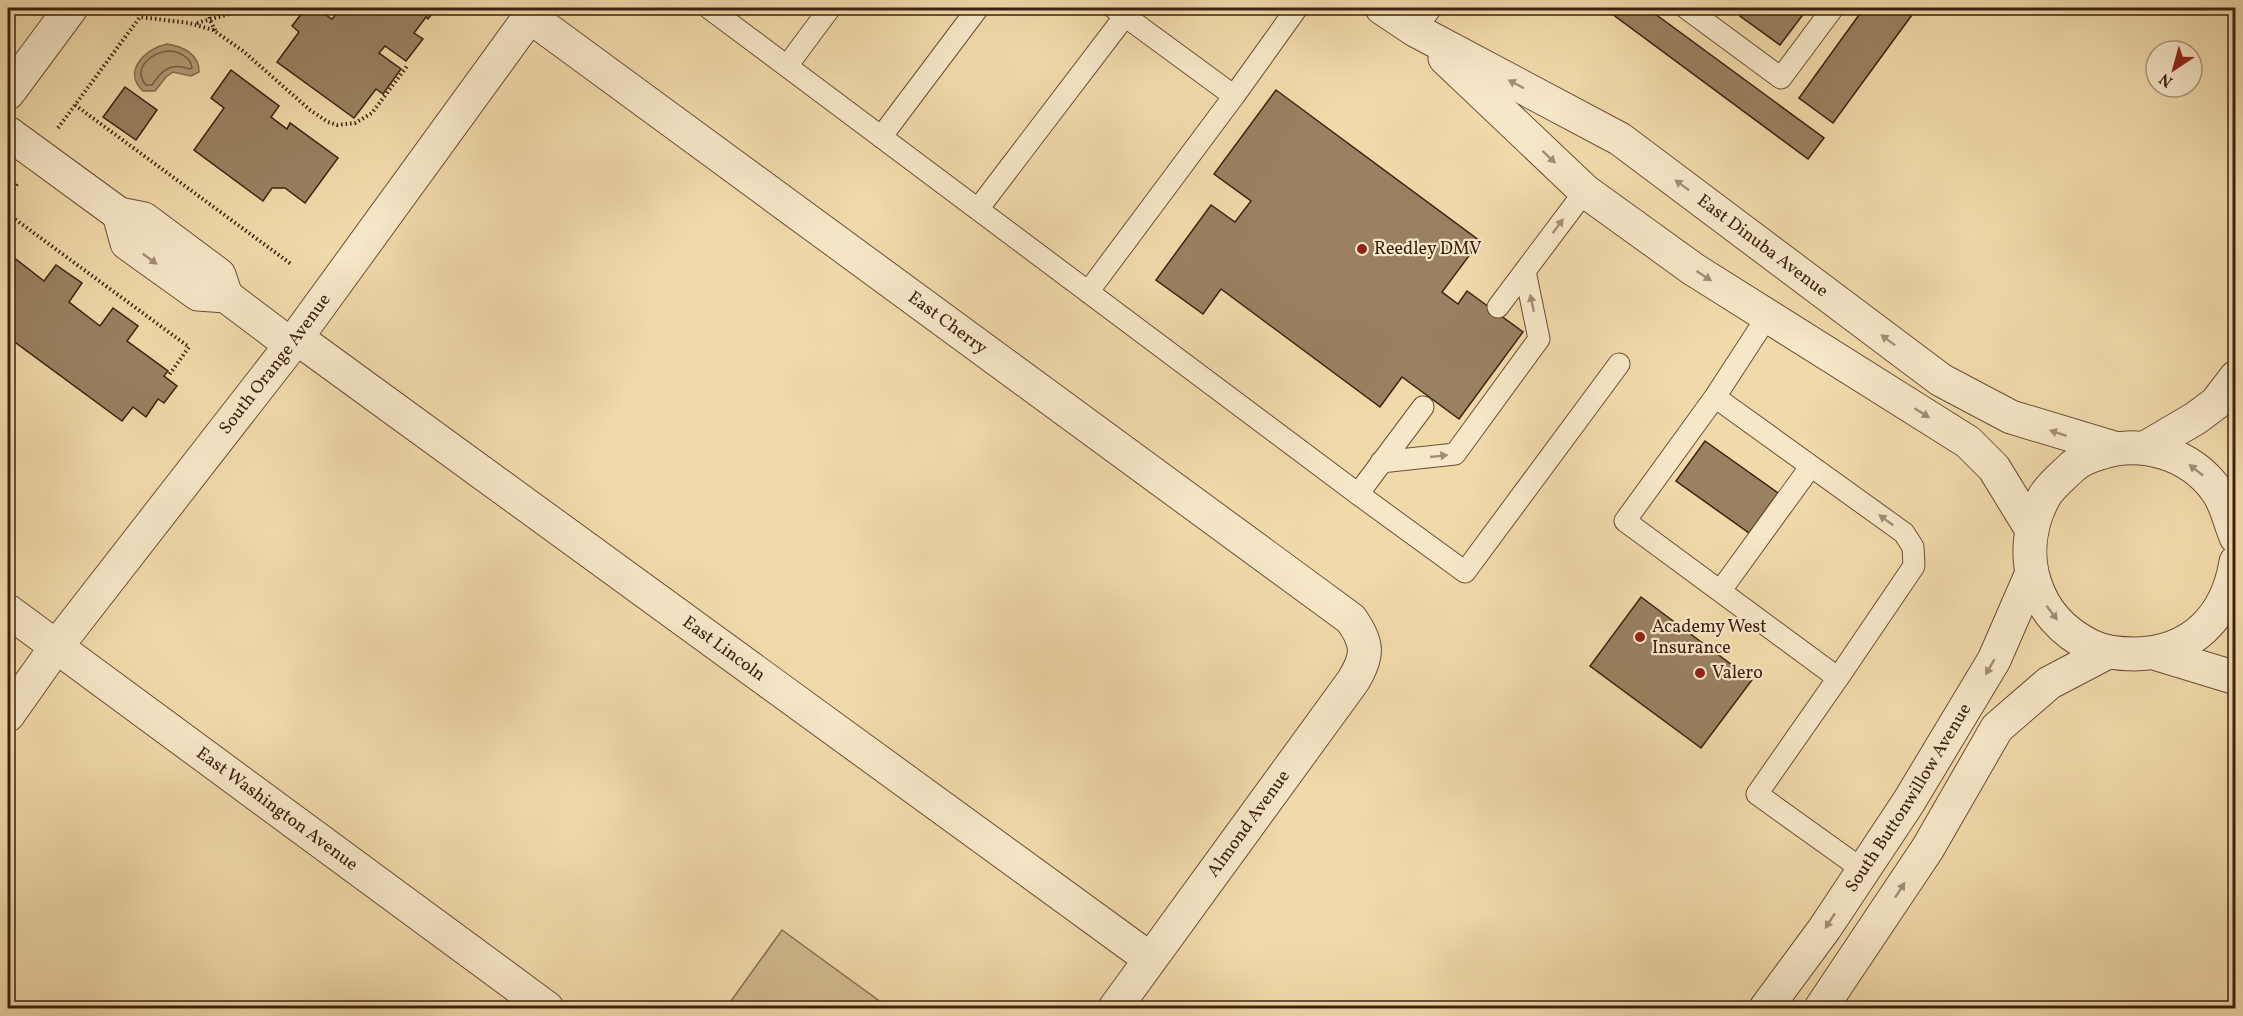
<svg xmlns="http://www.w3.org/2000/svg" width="2243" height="1016" viewBox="0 0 2243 1016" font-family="Vollkorn,serif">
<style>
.green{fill:#d2ba90;stroke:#876d50;stroke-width:1.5}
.water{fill:#b39b76;stroke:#836a4e;stroke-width:1.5}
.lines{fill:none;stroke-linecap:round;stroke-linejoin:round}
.shore{stroke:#785e44;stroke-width:1.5}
.building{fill:#9a8161;stroke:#3c2011;stroke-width:1.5}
.service-casing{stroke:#694e37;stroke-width:23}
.minor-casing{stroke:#694e37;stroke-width:35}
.tertiary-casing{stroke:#694e37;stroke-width:35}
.path{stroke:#3c2011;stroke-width:4;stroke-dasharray:1.5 3;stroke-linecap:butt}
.service{stroke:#f6e7c8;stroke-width:21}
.minor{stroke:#f6e7c8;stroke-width:33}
.tertiary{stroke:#f6e7c8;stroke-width:33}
.oneway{fill:#a28d76}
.poi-dot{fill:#8f2418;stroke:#f6e7c8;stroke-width:2}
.labels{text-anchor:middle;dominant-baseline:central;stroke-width:4.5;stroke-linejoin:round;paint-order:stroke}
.street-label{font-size:18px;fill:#3c2011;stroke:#f6e7c8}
.poi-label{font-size:18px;fill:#3c2011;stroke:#f6e7c8;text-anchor:start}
</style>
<rect width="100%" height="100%" fill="#f1daaa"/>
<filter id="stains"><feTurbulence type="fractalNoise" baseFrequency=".00333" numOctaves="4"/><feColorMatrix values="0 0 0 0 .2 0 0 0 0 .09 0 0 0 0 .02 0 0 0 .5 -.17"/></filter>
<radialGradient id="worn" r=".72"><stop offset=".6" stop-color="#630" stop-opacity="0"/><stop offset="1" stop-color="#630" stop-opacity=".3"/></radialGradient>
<!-- green -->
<path class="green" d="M782,930L889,1008H726Z"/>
<!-- water -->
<path class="water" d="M167,44C183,46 200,55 199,72L191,76L173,72L166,77L155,91H143C121,71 147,48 167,44Z"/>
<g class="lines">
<!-- shore -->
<path class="shore" d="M168,51C178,51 191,57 192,68L189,69C171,62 162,70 152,85H146C132,68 151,53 168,51Z"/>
</g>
<!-- building -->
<path class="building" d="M306,8H316L332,19L338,12L332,8H437L428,19L426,17L414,33L423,39L406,61L385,46L379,53L401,69L383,94L376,89L354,118L277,62L299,32L292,26Z
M1604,8H1647L1824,138L1808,159Z
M1746,8H1808L1780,45L1740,16Z
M1864,8H1917L1833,123L1799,98Z
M231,70L279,106L271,117L287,129L290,123L338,158L305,203L285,188H272L263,201L194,150L224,108L211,98Z
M125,87L157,110L136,140L103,117Z
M1276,90L1480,241L1442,292L1458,304L1467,291L1523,332L1459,419L1402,377L1380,407L1221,289L1203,314L1156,280L1211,205L1235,222L1251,201L1214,174Z
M8,253L44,281L56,265L82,283L69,302L100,326L113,308L138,326L127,341L168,371L164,376L177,386L164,403L158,399L146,417L133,407L122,421L8,337Z
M1705,441L1778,493L1749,533L1676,481Z
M1641,597L1752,680L1701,748L1590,666Z"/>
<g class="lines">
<!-- service casing -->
<g class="service-casing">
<path id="service" d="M709,8L1358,494L1465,572L1619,364
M1114,8L1234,96L1297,8
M1686,8L1781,78L1833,8
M1415,30L1431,8
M787,66L830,8
M881,137L978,8
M978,209L1125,16
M1088,292L1234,96
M1498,307L1585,191
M1767,317L1715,397L1625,521L1838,678L1757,794L1863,870
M1715,397L1904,533L1913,547L1914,566L1838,678
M1381,462L1455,454L1539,339L1525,271
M1358,494L1423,407
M1721,590L1811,466"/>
</g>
<!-- minor casing -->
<g class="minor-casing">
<g id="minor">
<path id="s1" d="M529,16L1351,619C1368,643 1369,655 1353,681L1115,1008"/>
<path d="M8,93L71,8"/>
<path d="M8,133L119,214L144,219L219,275L226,296"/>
<path d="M119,214L127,243L198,294L226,296L291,345"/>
<path id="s2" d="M297,338L1150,959"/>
<path id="s3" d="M8,611L547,1008"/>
<path id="s4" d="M8,715L56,647L291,345L536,8"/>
</g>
</g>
<!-- tertiary casing -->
<g class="tertiary-casing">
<g id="tertiary">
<path id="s5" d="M1382,8L1415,30L1620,139L1941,380L2011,417L2114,448"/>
<path d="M1445,58L1585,191L1693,269L1968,442L1994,468L2032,530"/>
<path d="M2145,448L2196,418L2216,403L2236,377"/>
<path d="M2236,537C2230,523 2226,503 2217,491C2191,454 2142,439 2100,453C2090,456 2080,460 2072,467C2063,476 2050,486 2044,497C2014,553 2033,618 2091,646C2105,653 2120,654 2135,654C2192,653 2227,617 2236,562"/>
<path d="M2154,653L2236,678"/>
<path id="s6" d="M1766,1008L1825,928L1908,803L1994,660L2031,575"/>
<path d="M1821,1008L1928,848L1997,728L2049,683L2108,652"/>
</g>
</g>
<!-- path -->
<path class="path" d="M208,8L210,20L216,32
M197,23L251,8
M75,105L291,264
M58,128L140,17L189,23L213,30L243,51L310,110L328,122L337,125L355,123L372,113L407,66
M8,196L18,183
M8,214L189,347L169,375"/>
<!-- service -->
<use href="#service" class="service"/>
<!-- minor -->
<use href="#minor" class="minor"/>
<!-- tertiary -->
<use href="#tertiary" class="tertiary"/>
</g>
<!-- one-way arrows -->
<defs><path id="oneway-solid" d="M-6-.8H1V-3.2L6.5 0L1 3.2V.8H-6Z" transform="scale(1.5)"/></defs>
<g class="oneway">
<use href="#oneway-solid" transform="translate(1516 84) rotate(-152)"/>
<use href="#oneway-solid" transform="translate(1549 157) rotate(43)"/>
<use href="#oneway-solid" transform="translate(1682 185) rotate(-143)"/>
<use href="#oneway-solid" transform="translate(1558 226) rotate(-54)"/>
<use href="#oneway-solid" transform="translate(150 259) rotate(36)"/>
<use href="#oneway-solid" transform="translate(1704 276) rotate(33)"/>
<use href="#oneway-solid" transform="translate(1532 303) rotate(-102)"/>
<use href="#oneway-solid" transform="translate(1888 340) rotate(-143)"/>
<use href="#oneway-solid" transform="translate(1922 413) rotate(32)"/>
<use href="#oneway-solid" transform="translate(2058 433) rotate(-162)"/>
<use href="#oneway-solid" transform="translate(1439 456) rotate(-6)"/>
<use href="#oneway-solid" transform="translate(2196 470) rotate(-142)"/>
<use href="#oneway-solid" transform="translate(1886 520) rotate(-144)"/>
<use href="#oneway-solid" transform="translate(2052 613) rotate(53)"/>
<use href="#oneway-solid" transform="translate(1990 667) rotate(120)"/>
<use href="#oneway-solid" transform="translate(1900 890) rotate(-57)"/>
<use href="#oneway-solid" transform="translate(1830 921) rotate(123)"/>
</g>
<!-- markers -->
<g class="poi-dot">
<circle cx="1362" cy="249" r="6"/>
<circle cx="1640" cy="637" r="6"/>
<circle cx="1700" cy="673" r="6"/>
</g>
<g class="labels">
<!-- street labels -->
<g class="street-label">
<text stroke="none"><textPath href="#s5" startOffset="450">East Dinuba Avenue</textPath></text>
<text stroke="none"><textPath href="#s1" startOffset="519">East Cherry</textPath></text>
<text stroke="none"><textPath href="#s4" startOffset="441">South Orange Avenue</textPath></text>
<text stroke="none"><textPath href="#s2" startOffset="528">East Lincoln</textPath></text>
<text stroke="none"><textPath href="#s6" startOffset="254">South Buttonwillow Avenue</textPath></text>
<text stroke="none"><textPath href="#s3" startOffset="334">East Washington Avenue</textPath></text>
<text transform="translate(1249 824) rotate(-54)">Almond Avenue</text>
</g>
<!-- poi labels -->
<g class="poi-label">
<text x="1374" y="249">Reedley DMV</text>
<text x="1652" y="627">Academy West<tspan x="1652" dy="21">Insurance</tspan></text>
<text x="1712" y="673">Valero</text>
</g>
</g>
<!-- margin -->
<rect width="2243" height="1016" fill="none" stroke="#f1daaa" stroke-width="30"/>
<rect x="9" y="9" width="2225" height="998" fill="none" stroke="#3c2011" stroke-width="3"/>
<rect x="15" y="15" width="2213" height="986" fill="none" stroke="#3c2011" stroke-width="1.5"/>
<!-- north arrow -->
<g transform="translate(2174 69) rotate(216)"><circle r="28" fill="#f6e7c8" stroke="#ac977f" stroke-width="1.5"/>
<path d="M0-4.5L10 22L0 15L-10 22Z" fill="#8f2418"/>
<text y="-9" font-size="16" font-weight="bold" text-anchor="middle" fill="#3c2011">N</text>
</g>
<rect width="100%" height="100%" filter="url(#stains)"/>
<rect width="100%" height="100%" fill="url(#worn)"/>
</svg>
